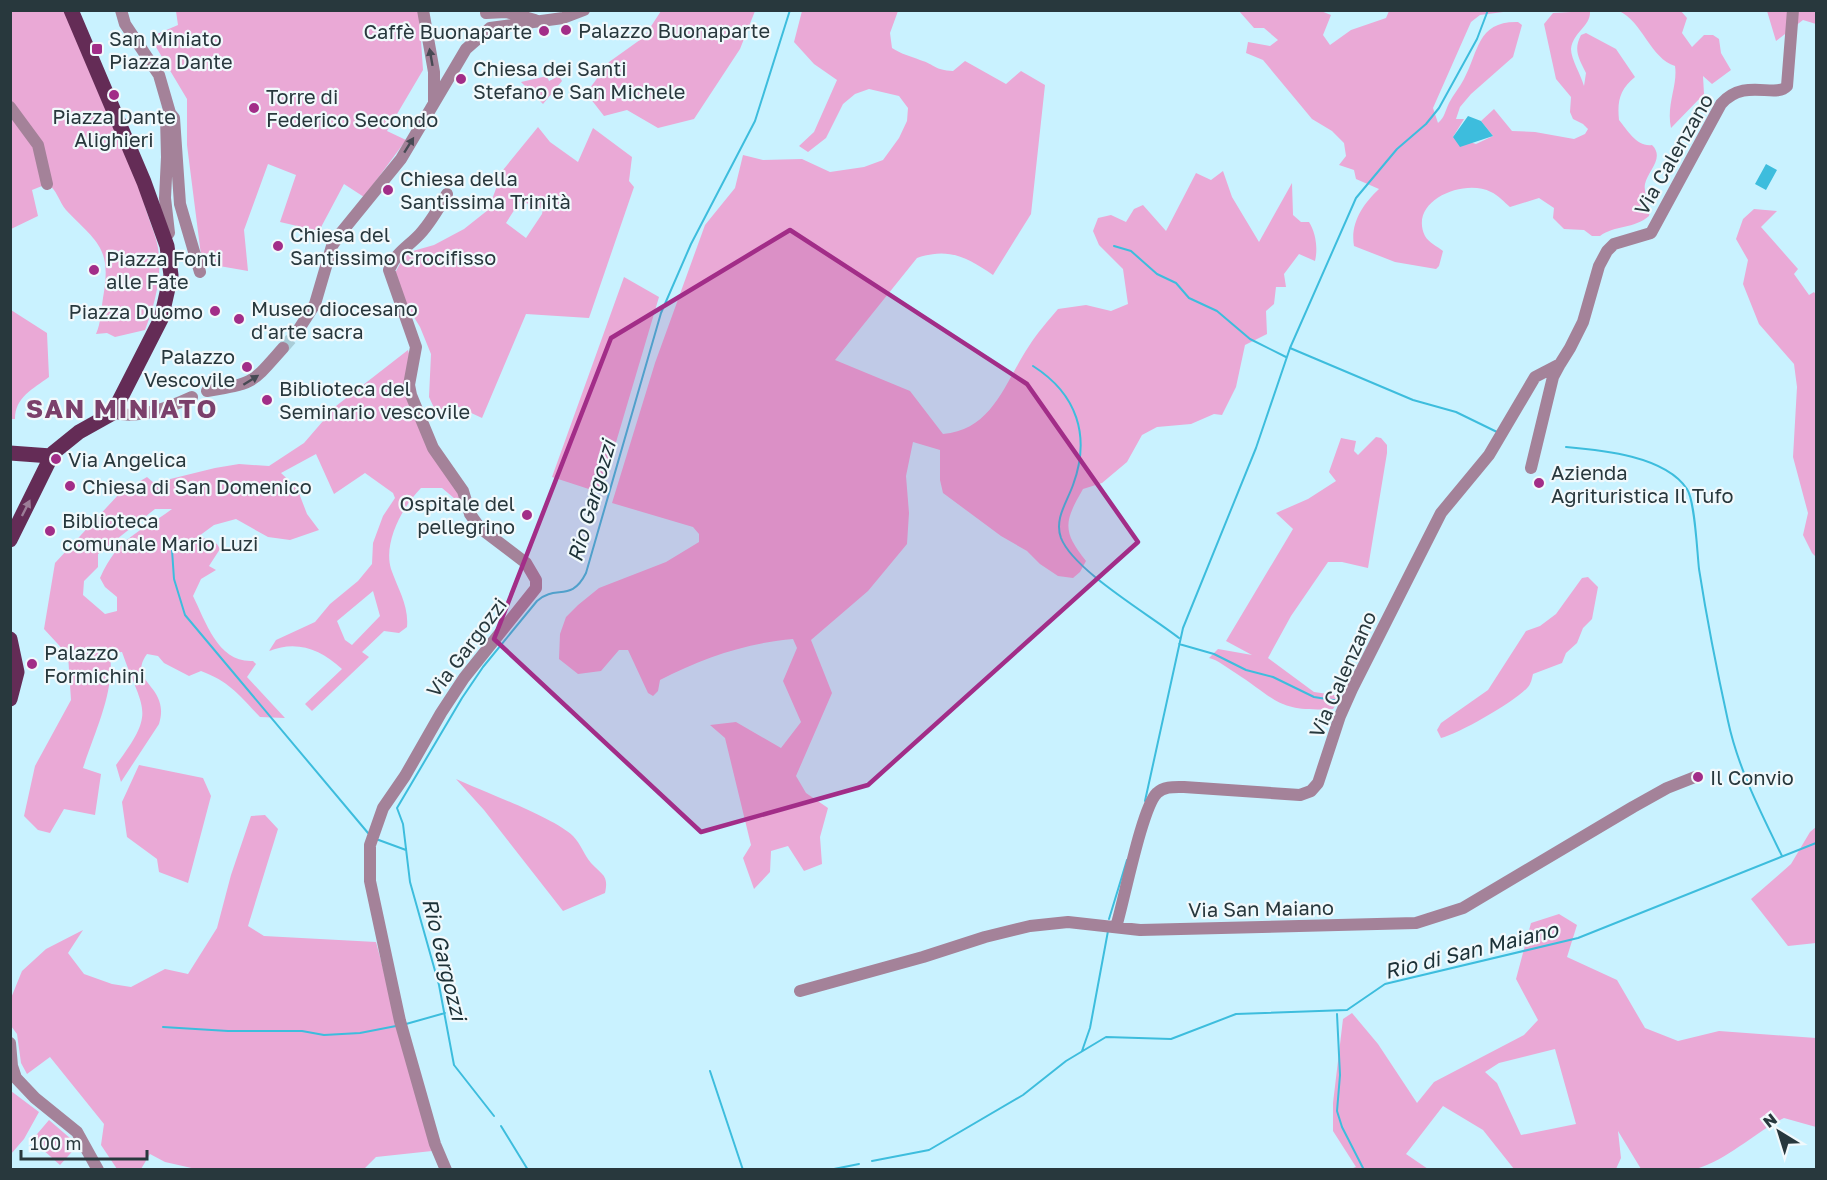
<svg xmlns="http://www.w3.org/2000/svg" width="1827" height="1180" viewBox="0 0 1827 1180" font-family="'Golos Text',sans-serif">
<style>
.green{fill:#eaa9d6;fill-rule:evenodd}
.water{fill:#3dbddd}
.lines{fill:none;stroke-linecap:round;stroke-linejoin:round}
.stream{stroke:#3dbddd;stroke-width:2}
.minor-tunnel{stroke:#a9cdd8;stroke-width:12;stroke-dasharray:12 6;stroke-linecap:butt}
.minor{stroke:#a48299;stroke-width:12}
.major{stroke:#642c56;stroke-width:15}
.oneway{fill:#474a54}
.oneway2{fill:#9c7e98}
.marked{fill:#a22d88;fill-opacity:0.2;stroke:#a22d88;stroke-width:4.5;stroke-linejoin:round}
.poi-dot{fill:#a22d88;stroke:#f1f9fc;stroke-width:2}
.labels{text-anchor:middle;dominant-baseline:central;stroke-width:4.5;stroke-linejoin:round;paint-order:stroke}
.poi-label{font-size:20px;fill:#28383d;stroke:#f1f9fc;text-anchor:start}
.street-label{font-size:20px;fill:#28383d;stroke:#f1f9fc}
.water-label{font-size:21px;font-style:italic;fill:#1c3137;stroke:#f1f9fc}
.district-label{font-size:26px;font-weight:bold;letter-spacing:1.5px;fill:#7b406b;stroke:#f1f9fc}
</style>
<rect width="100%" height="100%" fill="#c9f2ff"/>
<!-- green -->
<path class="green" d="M10,11H65L142,191C144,214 158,234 159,256C161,281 154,307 145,330L115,337L107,333L96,334C101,323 101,310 103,298C112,248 98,243 66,210C59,202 57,189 47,184L32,190L38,216L11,229Z
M176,11H419L423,70L387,131L406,140L364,197L344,184L319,231L280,222L296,175L268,164L244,230L248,271L202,263L187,145V99L150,37L178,25Z
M661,11H755L740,49L694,119L658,128L627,110L604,116L590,98V88L609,62L644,37Z
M802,11H898L890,33L892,48C901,54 910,56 920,60C936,65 934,70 953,71L965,61L1006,84L1021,71L1045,85L1031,214L993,275C967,257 948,247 917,258L835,360L910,391L943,434C993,430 1005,382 1029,346C1037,333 1048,321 1058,309L1086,305L1111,311L1128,304L1123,269L1099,245L1093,231L1098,218L1111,215L1126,222L1134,209L1143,205L1166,231L1196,173L1211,180L1223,171L1232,197L1259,242L1292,183L1293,215L1301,222H1309C1316,233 1318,249 1315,261L1299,254L1284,274L1286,287H1276L1274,304L1266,311L1267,334L1245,345L1236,387L1222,415L1214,414L1191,424L1157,427L1142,435L1127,462L1102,483L1083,489C1064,522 1062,531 1086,561L1080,572L1073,578L1058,576L1040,564L1027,551L1001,536L943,493L940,480V450L913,442L906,476L909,513L907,544L868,591L811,640L832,693L796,776L806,793L828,808L820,837L822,864L804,871L788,846L771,851L770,872L754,889L743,858L751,845L725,738L710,725L736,722L781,748L801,722L783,681L797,648L793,639C746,643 702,658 660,680L658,691L653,696L648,693L628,650H619L601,671L578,674L559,659L560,634L566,617L578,605L599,588L666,562L699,542V534L693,527L612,503L655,363L705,225L735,188L743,155L763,160L802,159L830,172L864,167L883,160L899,138L907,121L908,108L899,96L869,89L855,94L843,104L826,138L808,152L799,146L814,132L837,80L814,64L794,42Z
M1239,11H1321L1331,15L1323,35L1330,45L1351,30L1386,18L1389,11H1511L1480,15L1471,22L1433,108L1438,123C1445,117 1445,111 1449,103C1453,95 1460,87 1464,79C1479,51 1477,21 1518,22L1522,25L1513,57L1471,94L1460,107L1456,119H1464L1453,137L1476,144L1493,136L1481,121L1494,109L1512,131L1535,132L1574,139L1585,134L1588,129L1583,124L1573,119L1570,112L1571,97L1556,79L1544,24L1553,13L1590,11C1591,26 1573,32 1571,49C1571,59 1581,75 1584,86L1586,73C1579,59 1573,50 1581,35L1586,33L1616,49L1635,77C1620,89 1617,101 1619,120C1628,131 1637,147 1652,145C1665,158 1648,170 1645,184C1643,195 1652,205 1649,216C1634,229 1615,225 1600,236H1592L1584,230L1564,229L1553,218L1554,208L1539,198L1510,207C1504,202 1498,195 1491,192C1464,178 1408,201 1425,236C1429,243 1437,246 1443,251L1439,266L1436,269L1395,262L1354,246C1350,223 1363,204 1379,189L1356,179L1354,170L1339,165L1346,156L1344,143L1332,131L1312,119L1263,60L1246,53L1248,42L1270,46L1278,40L1264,28H1254Z
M1619,11H1681L1687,18L1682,33L1692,47L1704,35H1713L1719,39L1721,53L1731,70L1712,84L1703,76L1704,94L1671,128C1666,105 1678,85 1675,66C1651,59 1642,21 1619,11Z
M1767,11H1816V24L1803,20L1776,41Z
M547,76L549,81L559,76L562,81L543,104L521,82Z
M538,127L550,142L578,162L593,128L632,157L629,181L634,187L589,318L526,314L482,418L452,404L436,412L429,397L431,354L420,327L406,304L395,273L406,253L434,245L464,229L488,210L503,170ZM520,201L543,209L542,214L526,238L506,223Z
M1754,209L1777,211L1761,227L1798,269L1794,274L1809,295L1814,292L1816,295V557L1812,553L1803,535L1808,513L1793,457L1797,387L1794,364L1759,324L1743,284L1748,260L1736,239L1743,219Z
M624,277L659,297L601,493L552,477Z
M11,310L47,333L49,377C33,389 15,397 15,419H10Z
M408,350L410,357L405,378L467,509L442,488H421C403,506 383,542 391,569C398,589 409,606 407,627L399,633L384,631L362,652L369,657L312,711L305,704L342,669C320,649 297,640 269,651L276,640L315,622L330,604L358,581L372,564L373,543L383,516L395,498L393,493L365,473L334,494L316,454L281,473L297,488L307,514L319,530L290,540L268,537L236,519L214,525L199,536L217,544L220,549L209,566L216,570L201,579L193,596C206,622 218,663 253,661L256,664L247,677L285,718L260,717C239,695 230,682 201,671L189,676L164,663L158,656L147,654C126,683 171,685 159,724L121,782L116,765C157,710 143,712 122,652L110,653C115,692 95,731 83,768L101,774L95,815L64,809L50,833L38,830L24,816L35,766L71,700L68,655L44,629L55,563L120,493L147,477L154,483L215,468L239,464L269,466L304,443L336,406ZM155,509H172C138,534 119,536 100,578L105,587L117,597V611L105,614L83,595L84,581L98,567V554ZM373,591L380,616L352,645L345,640L337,621Z
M1376,437L1381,438L1387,445V453L1368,568L1342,562H1328L1291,616L1268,658L1314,692L1342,696L1333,709C1276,712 1278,700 1234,672C1226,667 1218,660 1209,658L1218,649L1252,655L1226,641L1293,529L1276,513L1308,499L1336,481L1329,472L1341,438L1356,441L1354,451L1358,455Z
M1588,577L1598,587L1592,619L1583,628L1577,643L1566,653L1562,663L1533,674C1532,678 1531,684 1528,687C1516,701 1459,734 1441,738L1437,730L1441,723L1488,690L1526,631L1540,626L1556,614L1582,578Z
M139,765L203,778L211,796L188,883L159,872L157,859L127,837L122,802Z
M456,779C484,792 553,817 573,836C581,844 584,855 591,863C602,875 609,875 605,893L563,911L484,810Z
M265,815L278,829L248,926L264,936L376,942L432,1151L376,1157L364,1169H196L165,1162L150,1154L141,1169H117L101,1145L104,1124L50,1057L27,1074L21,1063L17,1034L11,1026V998L22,971L46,949L83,930L68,953L84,974L112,984L131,987L165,969L188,974L217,928L231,875L251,816Z
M1816,827V943L1788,946L1751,899L1791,864L1810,832Z
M1559,914L1577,925L1567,957L1617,980L1645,1028L1678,1041L1719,1031L1816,1038V1127L1784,1118C1754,1133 1729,1159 1696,1169C1681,1174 1657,1170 1641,1169L1618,1131L1621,1158L1616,1169H1514L1483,1130L1443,1106L1406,1154L1428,1169H1350L1356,1167L1333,1131V1103L1343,1019L1352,1013L1378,1044L1417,1103L1434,1082L1524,1035L1538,1020L1516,979L1531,923ZM1555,1049L1576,1124L1521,1135L1497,1083L1485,1072L1499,1063Z
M11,1091L39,1112L24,1139L11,1154Z
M49,1120L78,1145L60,1165L32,1140Z"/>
<!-- water -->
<path class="water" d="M1468,116L1481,121L1493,136L1460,147L1453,137Z
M1766,164L1777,170L1766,190L1755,184Z"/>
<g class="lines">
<!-- stream -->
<path class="stream" d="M1114,246L1131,251L1157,274L1176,283L1189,298L1217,311L1250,339L1286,357
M1290,348L1413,400L1456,412L1497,432
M1033,366C1077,394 1091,436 1073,485C1067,502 1054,519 1061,538C1074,571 1150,615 1179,638
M1566,447C1602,450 1665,456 1687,489C1695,501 1697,551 1699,569C1707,620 1717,671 1728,721C1738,768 1761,813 1782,856
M172,550L174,579L185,615L368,833
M1179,644L1214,654L1246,670L1273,677L1314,697L1339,701
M1145,801L1183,628L1256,448L1290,348L1356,198L1397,149L1426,124L1439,108L1477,39L1488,10
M376,839L406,850
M1109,919L1127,860
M1337,1014L1340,1075L1337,1111L1342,1127L1364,1170
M406,1024L445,1013
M163,1027L228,1031H302L324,1035L360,1033L396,1026
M1082,1051L1090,1028L1108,931
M710,1071L743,1170
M494,1116L454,1065L439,985L410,882L403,824L397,808L462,698L483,667L537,601C556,584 571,603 586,573L661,313L691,244L755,121L790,10
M501,1126L528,1170
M872,1161L929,1150L1023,1095L1066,1061L1106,1037L1171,1039L1236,1014L1347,1010L1385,984L1578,938L1816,843
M829,1170L859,1164"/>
<!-- minor-tunnel -->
<path class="minor-tunnel" d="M283,348L297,332"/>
<!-- minor -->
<path class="minor" d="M121,10L125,24L159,75L170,113L174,118L180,204L200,272
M423,10L434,72V102
M486,13L506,12L535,20
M490,28L563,18L584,10
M10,107L38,145L47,184
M164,238L169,233L165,198L167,157L166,117L170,113
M297,332L315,304L332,246L340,234L401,159L466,49L490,28
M207,391C255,383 251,384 283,348
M113,413C140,419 168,408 192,397
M1531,468L1553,377L1560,364
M1116,927C1124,901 1142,807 1157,793C1164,786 1175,787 1184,787L1300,795L1311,791L1318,783L1340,716L1352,689L1441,513L1489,455L1535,377L1560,364L1570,348L1583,322L1599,266L1607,251L1614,244L1651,233L1721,104C1745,77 1775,99 1787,86L1793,10
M800,991L923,957L985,937L1030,926L1068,922L1140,930L1416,923L1463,908L1633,807L1667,788L1695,777
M10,1043L12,1066L16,1078L35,1098L77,1132L98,1170
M446,1170L435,1144L400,1021L370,881V845L383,808L405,776L441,713L464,678L536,588V580L526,563L480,528L470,514L463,491L433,448L411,395L409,385L416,347L389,270C396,252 408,247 420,234C431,222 439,208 447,194"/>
<!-- major -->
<path class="major" d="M10,453L51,456
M10,540L53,453L79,432L113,413L161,319L171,275L167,246L144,182L71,10
M10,639L17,672L10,699"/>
</g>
<!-- one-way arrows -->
<defs><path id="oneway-solid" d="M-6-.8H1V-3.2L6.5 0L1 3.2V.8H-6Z" transform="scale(1.5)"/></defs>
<g class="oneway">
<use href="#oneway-solid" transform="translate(431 57) rotate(-100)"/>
<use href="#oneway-solid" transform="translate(409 145) rotate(-58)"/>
<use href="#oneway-solid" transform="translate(251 380) rotate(-32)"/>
</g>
<use class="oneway2" href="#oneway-solid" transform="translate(26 508) rotate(-63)"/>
<!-- marked area -->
<path class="marked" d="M790,230L1027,384L1138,542L868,785L701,832L494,639L611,338Z"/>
<!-- markers -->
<g class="poi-dot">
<circle cx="566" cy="30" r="6"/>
<circle cx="544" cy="31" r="6"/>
<rect x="91" y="43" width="12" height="12" rx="3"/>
<circle cx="461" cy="79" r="6"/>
<circle cx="114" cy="95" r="6"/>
<circle cx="254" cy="108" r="6"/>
<circle cx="388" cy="190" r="6"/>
<circle cx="278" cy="246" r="6"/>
<circle cx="94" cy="270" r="6"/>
<circle cx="215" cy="311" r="6"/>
<circle cx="239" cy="319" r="6"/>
<circle cx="247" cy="367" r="6"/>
<circle cx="267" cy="400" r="6"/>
<circle cx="56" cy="459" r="6"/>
<circle cx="1539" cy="483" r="6"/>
<circle cx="70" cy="486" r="6"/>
<circle cx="527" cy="515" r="6"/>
<circle cx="50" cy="531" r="6"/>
<circle cx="32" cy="664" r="6"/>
<circle cx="1698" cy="777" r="6"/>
</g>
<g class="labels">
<!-- poi labels -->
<g class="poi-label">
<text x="578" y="30">Palazzo Buonaparte</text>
<text x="532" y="31" text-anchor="end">Caffè Buonaparte</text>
<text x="109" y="38">San Miniato<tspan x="109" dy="23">Piazza Dante</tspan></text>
<text x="473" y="68">Chiesa dei Santi<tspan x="473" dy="23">Stefano e San Michele</tspan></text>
<text x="266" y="96">Torre di<tspan x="266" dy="23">Federico Secondo</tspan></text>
<text x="114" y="116" text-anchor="middle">Piazza Dante<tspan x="114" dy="23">Alighieri</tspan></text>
<text x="400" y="178">Chiesa della<tspan x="400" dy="23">Santissima Trinità</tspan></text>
<text x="290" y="234">Chiesa del<tspan x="290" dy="23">Santissimo Crocifisso</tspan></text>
<text x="106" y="258">Piazza Fonti<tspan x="106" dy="23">alle Fate</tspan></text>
<text x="251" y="308">Museo diocesano<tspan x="251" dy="23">d'arte sacra</tspan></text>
<text x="203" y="311" text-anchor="end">Piazza Duomo</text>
<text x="235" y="356" text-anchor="end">Palazzo<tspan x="235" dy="23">Vescovile</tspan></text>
<text x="279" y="388">Biblioteca del<tspan x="279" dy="23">Seminario vescovile</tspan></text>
<text x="68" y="459">Via Angelica</text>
<text x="1551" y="472">Azienda<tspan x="1551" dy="23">Agrituristica Il Tufo</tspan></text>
<text x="82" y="486">Chiesa di San Domenico</text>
<text x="515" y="503" text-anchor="end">Ospitale del<tspan x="515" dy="23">pellegrino</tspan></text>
<text x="62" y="520">Biblioteca<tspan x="62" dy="23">comunale Mario Luzi</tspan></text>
<text x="44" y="652">Palazzo<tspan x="44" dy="23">Formichini</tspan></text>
<text x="1710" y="777">Il Convio</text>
</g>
<!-- street labels -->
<g class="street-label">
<text transform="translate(1673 154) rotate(-60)">Via Calenzano</text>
<text transform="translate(466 647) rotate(-53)">Via Gargozzi</text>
<text transform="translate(1342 674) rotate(-66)">Via Calenzano</text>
<text transform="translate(1261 908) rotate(-1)">Via San Maiano</text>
</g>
<!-- water labels -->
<g class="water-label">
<text transform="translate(591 501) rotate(-74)">Rio Gargozzi</text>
<text transform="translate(1471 950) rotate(-14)">Rio di San Maiano</text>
<text transform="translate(445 959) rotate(76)">Rio Gargozzi</text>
</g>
<!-- district labels -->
<g class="district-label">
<text x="122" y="408">SAN MINIATO</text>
</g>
</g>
<!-- border -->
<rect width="1827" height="1180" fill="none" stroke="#28383d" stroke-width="24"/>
<!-- north arrow -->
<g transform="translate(1779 1132) rotate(322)" stroke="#f1f9fc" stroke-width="4.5" paint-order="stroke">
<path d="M0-4.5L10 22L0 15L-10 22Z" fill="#28383d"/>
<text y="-9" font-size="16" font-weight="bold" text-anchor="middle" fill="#28383d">N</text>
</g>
<!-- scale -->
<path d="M21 1150v9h126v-9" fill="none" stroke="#28383d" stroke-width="3"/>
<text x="30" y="1150" font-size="18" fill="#28383d" stroke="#f1f9fc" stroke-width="4.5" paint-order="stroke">100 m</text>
</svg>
